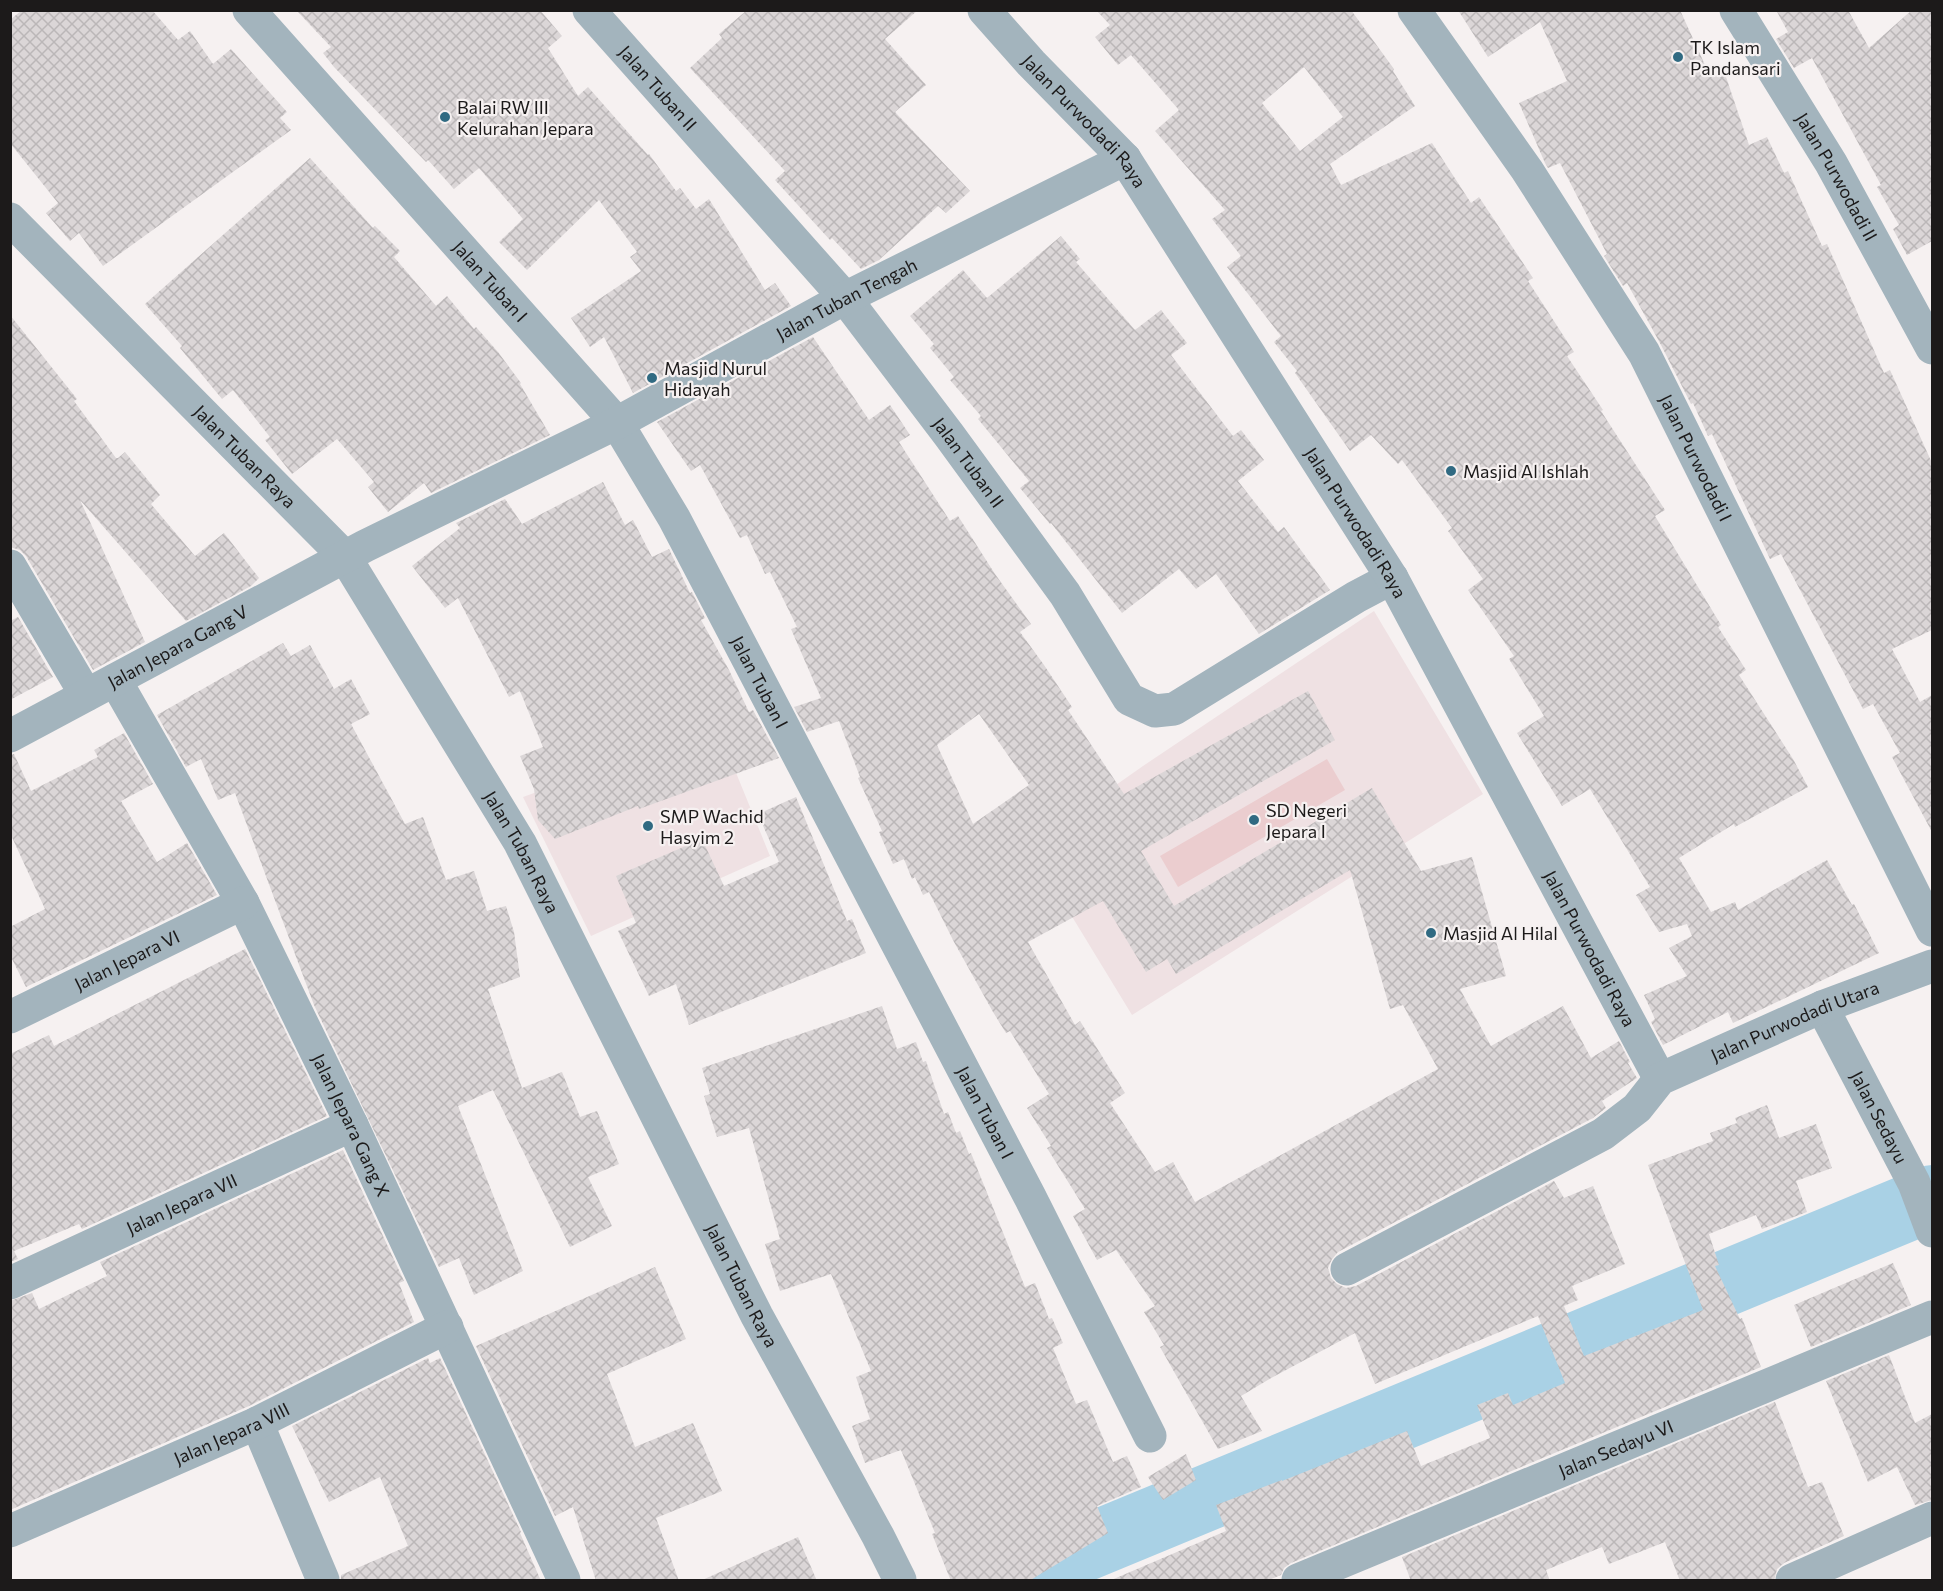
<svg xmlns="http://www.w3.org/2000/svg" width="1943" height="1591" viewBox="0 0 1943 1591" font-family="Commissioner,sans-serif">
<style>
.built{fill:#efe1e3}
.green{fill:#ebcdcf}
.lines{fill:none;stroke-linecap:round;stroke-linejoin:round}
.river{stroke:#a9d1e5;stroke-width:66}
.building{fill:url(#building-cross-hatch);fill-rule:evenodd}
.street{stroke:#a3b4bd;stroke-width:33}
.poi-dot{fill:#306a82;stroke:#f6f1f1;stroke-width:2}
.labels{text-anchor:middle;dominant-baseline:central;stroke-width:4.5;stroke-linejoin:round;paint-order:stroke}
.poi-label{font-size:18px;fill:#1c1a1a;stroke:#f6f1f1;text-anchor:start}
.street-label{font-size:18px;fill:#1c1a1a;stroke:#f6f1f1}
</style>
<defs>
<pattern id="building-cross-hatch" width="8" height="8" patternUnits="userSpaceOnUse" patternTransform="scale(1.5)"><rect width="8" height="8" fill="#dbd6d7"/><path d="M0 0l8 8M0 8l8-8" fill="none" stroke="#bbb7b8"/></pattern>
</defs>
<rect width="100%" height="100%" fill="#f6f1f1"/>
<!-- built -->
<path class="built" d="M1374,611L1483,794L1132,1015L1029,846L1143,766Z
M732,763L770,856L591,936L523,797L570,780Z"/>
<!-- green -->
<path class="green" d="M1327,759L1345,790L1178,887L1160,856Z"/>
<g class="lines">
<!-- river -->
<path class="river" d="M1008,1580L1932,1198"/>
</g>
<!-- building -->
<path class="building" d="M22,10H152L178,40L190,31L213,64L231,49L287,112L280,118L291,130L103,266L79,233L70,241L46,213L58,203L10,143V20Z
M296,10H540L562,36L548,48L578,96L588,87L648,155L649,154L676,191L680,188L696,209L709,199L765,290L775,283L791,306L633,393L604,337L590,347L571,318L641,271L630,257L637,252L599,200L527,270L499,242L523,219L479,168L454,189L428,160L426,162L334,67L323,53L331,47Z
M747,10H918L885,39L926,85L895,112L970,191L946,213L938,206L879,260L861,269L832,238L830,240L775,180L785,171L690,68L722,38L719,34Z
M1096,10H1351L1394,69L1393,71L1415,106L1330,164L1341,185L1432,143L1471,203L1479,197L1533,278L1528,281L1574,352L1567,356L1603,410L1601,411L1665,510L1655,516L1721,625L1718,627L1746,670L1739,675L1793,759L1808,787L1735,827L1734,824L1679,858L1711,912L1735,902L1738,910L1827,860L1852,905L1854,904L1879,953L1733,1023L1728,1012L1663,1045L1651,1022L1655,1019L1644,995L1687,976L1669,948L1692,936L1687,924L1659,932L1636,895L1650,887L1590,789L1562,806L1517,733L1544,716L1509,659L1514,656L1468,590L1483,579L1448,531L1452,528L1402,460L1398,464L1371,435L1350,451L1295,373L1297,371L1274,342L1281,336L1227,267L1241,256L1212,219L1225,210L1155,131L1179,110L1131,55L1118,65L1095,37L1110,25ZM1304,67L1343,117L1300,151L1262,103Z
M1458,10H1680L1710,76L1724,71L1749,145L1767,137L1784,173L1788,171L1822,246L1827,244L1884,373L1890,370L1932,463V630L1892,649L1920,702L1932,695V832L1892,757L1900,753L1873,704L1863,709L1781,554L1770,559L1712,434L1708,436L1693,403L1691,404L1661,345L1627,283L1623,286L1604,256L1607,254L1560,163L1548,168L1545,163L1519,103L1567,81L1540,22L1488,57Z
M1776,10H1848L1869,48L1912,10H1932V241L1907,255L1893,229L1899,225L1877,187L1881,185L1812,58L1794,68L1776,39L1788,32Z
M310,158L373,228L375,226L400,251L394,257L436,306L447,296L474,329L476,327L498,352L521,383L520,384L550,435L431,493L424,483L388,512L368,487L374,482L337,439L292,474L265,440L270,437L233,390L222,399L180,348L182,346L145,304Z
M1061,236L1080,259L1076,262L1135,330L1161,310L1187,343L1171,355L1233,436L1241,430L1264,460L1238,481L1278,532L1284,527L1330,590L1259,634L1216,574L1196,589L1179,569L1122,613L1051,523L1050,524L1020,488L1029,481L978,419L981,416L950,380L954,377L930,348L934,344L910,316L963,270L987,298Z
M10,315L77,399L74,401L116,458H118L125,452L160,495L151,504L195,556L224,533L259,578L251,586L186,621L80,500L145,642L93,670L26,556L20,550L10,547Z
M813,337L869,420L890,405L910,435L899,442L950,521L958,516L995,574L1031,624L1020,632L1044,665L1072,707L1068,710L1124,794L1308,691L1335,740L1141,851L1174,906L1372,788L1421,871L1472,857L1506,976L1460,989L1491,1046L1563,1006L1591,1058L1619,1041L1630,1062L1628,1063L1637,1078L1602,1101L1606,1108L1593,1118L1338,1252L1332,1259L1328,1268L1331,1278L1337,1284L1346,1288L1356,1286L1554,1181L1564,1198L1593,1186L1625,1264L1572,1286L1578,1300L1564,1306L1584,1356L1703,1310L1648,1165L1713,1141L1710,1133L1737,1123L1735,1118L1767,1105L1779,1138L1816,1124L1832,1168L1796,1181L1807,1212L1762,1229L1756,1215L1709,1234L1719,1265L1715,1266L1740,1319L1742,1318L1761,1367L1291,1563L1284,1568L1281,1575L1266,1581H1109L1226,1531L1216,1505L1282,1480V1481L1407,1431L1421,1466L1490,1438L1477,1405L1508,1393L1513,1405L1565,1383L1538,1316L1375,1384L1355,1333L1273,1377L1241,1396L1262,1431L1218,1449L1160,1347L1164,1345L1144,1312L1155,1306L1116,1250L1097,1260L1073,1216L1085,1209L1047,1148L1051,1146L1027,1108L1049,1094L1010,1031L1006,1033L993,1012L954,942L929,892L923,895L915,877L912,879L904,859L893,864L879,832L882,831L858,778L860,777L839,721L807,732L794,707L821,698L791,629L797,627L770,572L765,574L747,535L740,538L700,465L691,471L657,422ZM979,714L1029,785L973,824L937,745ZM1350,870L1390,1009L1403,1005L1438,1069L1195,1202L1173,1162L1155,1172L1110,1103L1125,1093L1080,1021L1075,1025L1028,942L1103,901L1146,972L1167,959L1176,974Z
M603,482L625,525L633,520L652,557L669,549L690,593L692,592L705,618L701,620L729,670L749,712L753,710L779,758L639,809L638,806L555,839L538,820L534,789L520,756L543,747L520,691L509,697L458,598L445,608L412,566L460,528L456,523L505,499L522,524Z
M18,617L53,677L10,700V621Z
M283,643L291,656L310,645L334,689L351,679L370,714L351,724L405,824L423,817L446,880L474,871L487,911L506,906L514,932L520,977L488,989L522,1088L562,1072L580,1117L597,1111L619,1164L588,1177L612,1226L570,1247L493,1090L458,1106L523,1271L474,1295L459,1258L439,1267L314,1005L235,793L218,800L201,759L186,767L157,715Z
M124,733L153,784L121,801L157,862L187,843L217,895L26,987L10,955V927L45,909L10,833V755L14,754L31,791L98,757L94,750Z
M796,797L847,921L852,919L866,953L689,1025L676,984L649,996L618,931L636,923L616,876L702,839L724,886L779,862L758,814Z
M245,949L327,1116L82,1229L79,1224L14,1251L18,1259L10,1262V1054L49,1035L54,1046Z
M882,1006L897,1049L916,1042L923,1062L926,1061L944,1114L948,1112L956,1133L960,1131L969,1154L971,1153L1025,1287L1035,1283L1049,1319L1052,1318L1063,1343L1053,1348L1076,1404L1087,1400L1113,1462L1127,1456L1141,1487L1097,1506L1108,1533L1029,1581H951L932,1534L935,1533L901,1450L865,1463L852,1426L870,1419L856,1377L871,1371L831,1274L780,1291L765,1244L780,1239L749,1128L717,1137L704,1096L710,1094L702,1068Z
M343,1150L404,1281L399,1283L414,1322L249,1406L10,1510V1301L32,1293L39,1309L107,1276L100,1262Z
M1893,1263L1911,1305L1811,1347L1794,1305Z
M655,1267L686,1339L607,1374L635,1447L693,1423L722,1491L656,1518L679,1581H596L573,1507L555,1516L476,1346Z
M1889,1355L1915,1423L1932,1414V1500L1915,1505L1897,1467L1868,1482L1826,1381Z
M428,1358L430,1363L440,1358L521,1532L520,1533L541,1581H341V1575L408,1546L380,1477L329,1502L292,1426Z
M1775,1402L1808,1487L1822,1482L1844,1536L1784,1563L1777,1569L1774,1581H1680L1665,1542L1609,1564L1602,1547L1546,1570L1550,1581H1411L1402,1557Z
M1186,1454L1196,1480L1163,1500L1148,1477Z
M798,1537L817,1581H700Z"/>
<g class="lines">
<!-- street -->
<g class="street">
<path id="s1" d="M249,10L617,423L674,518L1030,1197L1150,1436"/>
<path id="s2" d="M589,10L845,298L949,435L1065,594L1129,699L1155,711L1174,709L1356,597L1392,578"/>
<path id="s3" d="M984,10L1031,63L1125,159L1392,578L1660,1079"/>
<path id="s4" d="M1414,10L1527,170L1644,353L1932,930"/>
<path id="s5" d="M1736,10L1831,163L1932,348"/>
<path id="s6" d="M10,219L345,557L520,843L757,1316L878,1536L900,1580"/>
<path d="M10,566L86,695"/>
<path id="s7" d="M115,680L243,903L352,1125L564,1580"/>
<path id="s8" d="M10,736L365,546L617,423L845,298L1125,159"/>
<path id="s9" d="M1822,1007L1914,1183L1932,1231"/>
<path id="s10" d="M10,1017L243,903"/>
<path id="s11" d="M1347,1269L1603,1134L1637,1108L1660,1079L1822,1007L1932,966"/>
<path id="s12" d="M10,1283L352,1125"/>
<path d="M257,1423L323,1580"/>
<path id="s13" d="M10,1531L257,1423L447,1327"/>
<path id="s14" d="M1298,1580L1932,1317"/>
<path d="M1792,1580L1932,1518"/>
</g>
</g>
<!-- markers -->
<g class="poi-dot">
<circle cx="1678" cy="57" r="6"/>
<circle cx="445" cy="117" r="6"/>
<circle cx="652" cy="378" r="6"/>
<circle cx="1451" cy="471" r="6"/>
<circle cx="1254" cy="820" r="6"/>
<circle cx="648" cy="826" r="6"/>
<circle cx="1431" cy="933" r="6"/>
</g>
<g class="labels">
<!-- poi labels -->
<g class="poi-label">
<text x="1690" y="47">TK Islam<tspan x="1690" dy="21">Pandansari</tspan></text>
<text x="457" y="107">Balai RW III<tspan x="457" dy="21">Kelurahan Jepara</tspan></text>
<text x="664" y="368">Masjid Nurul<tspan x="664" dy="21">Hidayah</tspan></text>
<text x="1463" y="471">Masjid Al Ishlah</text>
<text x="1266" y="810">SD Negeri<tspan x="1266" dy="21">Jepara I</tspan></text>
<text x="660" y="816">SMP Wachid<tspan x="660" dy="21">Hasyim 2</tspan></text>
<text x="1443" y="933">Masjid Al Hilal</text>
</g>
<!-- street labels -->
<g class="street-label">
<text stroke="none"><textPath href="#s2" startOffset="104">Jalan Tuban II</textPath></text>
<text stroke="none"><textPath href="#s3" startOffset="150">Jalan Purwodadi Raya</textPath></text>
<text stroke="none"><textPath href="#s5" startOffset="195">Jalan Purwodadi II</textPath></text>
<text stroke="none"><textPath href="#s1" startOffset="363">Jalan Tuban I</textPath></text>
<text stroke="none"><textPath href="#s8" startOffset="944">Jalan Tuban Tengah</textPath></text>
<text stroke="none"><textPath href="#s6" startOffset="334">Jalan Tuban Raya</textPath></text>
<text stroke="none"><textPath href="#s4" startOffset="530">Jalan Purwodadi I</textPath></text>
<text stroke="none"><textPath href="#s2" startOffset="591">Jalan Tuban II</textPath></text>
<text stroke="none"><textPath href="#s3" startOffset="636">Jalan Purwodadi Raya</textPath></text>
<text stroke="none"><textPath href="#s8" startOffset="190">Jalan Jepara Gang V</textPath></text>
<text stroke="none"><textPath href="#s1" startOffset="849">Jalan Tuban I</textPath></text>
<text stroke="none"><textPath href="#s6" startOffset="820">Jalan Tuban Raya</textPath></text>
<text stroke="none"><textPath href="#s3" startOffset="1122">Jalan Purwodadi Raya</textPath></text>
<text stroke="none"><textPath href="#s10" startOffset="130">Jalan Jepara VI</textPath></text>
<text stroke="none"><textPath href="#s11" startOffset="516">Jalan Purwodadi Utara</textPath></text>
<text stroke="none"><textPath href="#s1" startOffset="1335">Jalan Tuban I</textPath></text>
<text stroke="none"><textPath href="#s9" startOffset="124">Jalan Sedayu</textPath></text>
<text stroke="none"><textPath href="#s7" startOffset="504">Jalan Jepara Gang X</textPath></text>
<text stroke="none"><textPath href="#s12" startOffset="189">Jalan Jepara VII</textPath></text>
<text stroke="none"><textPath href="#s6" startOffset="1306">Jalan Tuban Raya</textPath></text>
<text stroke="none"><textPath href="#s13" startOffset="242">Jalan Jepara VIII</textPath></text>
<text stroke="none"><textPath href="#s14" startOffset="344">Jalan Sedayu VI</textPath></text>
</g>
</g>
<!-- border -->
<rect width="1943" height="1591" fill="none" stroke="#1c1a1a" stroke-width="24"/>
</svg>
